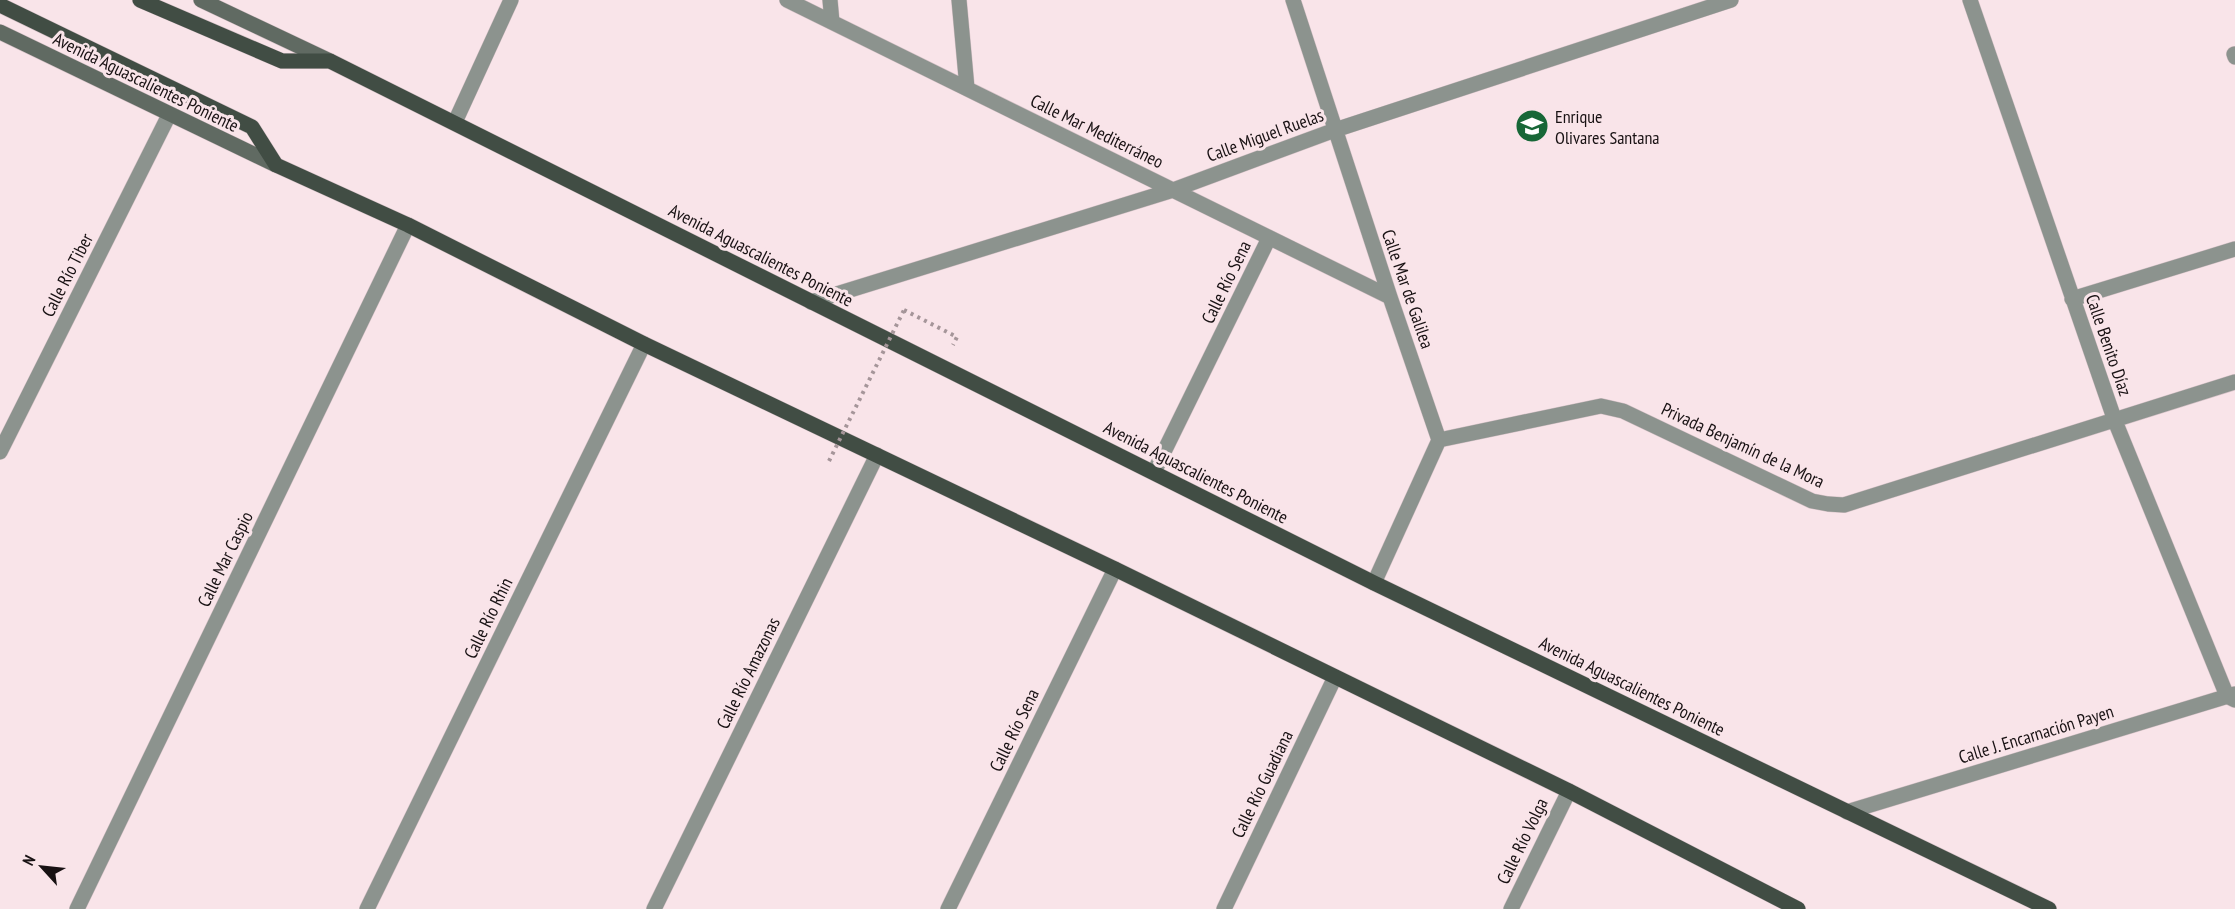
<svg xmlns="http://www.w3.org/2000/svg" width="2235" height="909" viewBox="0 0 2235 909" font-family="'PT Sans Narrow',sans-serif">
<style>
.lines{fill:none;stroke-linecap:round;stroke-linejoin:round}
.minor-casing{stroke:#d5c2c7;stroke-width:16}
.secondary-casing{stroke:#d5c2c7;stroke-width:16}
.primary-casing{stroke:#d5c2c7;stroke-width:16}
.path{stroke:#a59599;stroke-width:4;stroke-dasharray:3 4.5;stroke-linecap:butt}
.minor{stroke:#8c938e;stroke-width:15}
.secondary{stroke:#606a62;stroke-width:15}
.primary{stroke:#414d44;stroke-width:15}
.path-bridge{stroke:#a59599;stroke-width:4;stroke-dasharray:3 4.5;stroke-linecap:butt}
.labels{text-anchor:middle;dominant-baseline:central;stroke-width:6;stroke-linejoin:round;paint-order:stroke}
.street-label{font-size:18px;fill:#181113;stroke:#f9e4e9}
.poi-label{font-size:18px;fill:#181113;stroke:#f9e4e9;text-anchor:start}
</style>
<rect width="100%" height="100%" fill="#f9e4e9"/>
<g class="lines">
<!-- minor casing -->
<g class="minor-casing">
<path id="minor" d="M787,0L1390,297
M830,0L832,22
M959,0L967,88
M1293,0L1390,297L1439,440L1374,583
M1970,0L2115,421L2227,696L2235,700
M2234,54L2235,57
M455,122L511,0
M2072,299L2235,249
M811,302L1173,190L1335,130L1731,0
M1439,440L1601,406L1623,411L1812,501L1828,504L1844,505L2235,382
M0,452L169,115
M1154,472L1269,238
M1847,812L2235,694
M77,909L408,225
M367,909L644,344
M654,909L877,455
M948,909L1115,569
M1224,909L1335,677
M1511,909L1569,791"/>
</g>
<!-- secondary casing -->
<g class="secondary-casing">
<path id="secondary" d="M201,0L330,61
M0,32L276,165"/>
</g>
<!-- primary casing -->
<g class="primary-casing">
<path id="primary" d="M140,0L282,61H330L1374,583L2049,909
M0,5L252,127L276,165L408,225L644,344L1115,569L1569,791L1798,909"/>
</g>
<!-- path -->
<path class="path" d="M904,310L957,337L953,345"/>
<!-- minor -->
<use href="#minor" class="minor"/>
<!-- secondary -->
<use href="#secondary" class="secondary"/>
<!-- primary -->
<use href="#primary" class="primary"/>
<!-- path-bridge -->
<path class="path-bridge" d="M829,461L904,310"/>
</g>
<!-- icons -->
<defs>
<g id="school-disc" transform="scale(1.725)"><circle r="9.5" fill="#176737" stroke="#f9e4e9"/><path d="M0-5L7-2L0 1L-7-2ZM-4 1L0 2.5L4 1V4Q0 6-4 4Z" fill="#fff"/></g>
</defs>
<g fill-rule="evenodd">
<use href="#school-disc" x="1532" y="126"/>
</g>
<g class="labels">
<!-- street labels -->
<g class="street-label">
<text transform="translate(146 82) rotate(26)">Avenida Aguascalientes Poniente</text>
<text transform="translate(1097 131) rotate(26)">Calle Mar Mediterráneo</text>
<text transform="translate(1265 135) rotate(-20)">Calle Miguel Ruelas</text>
<text transform="translate(761 255) rotate(27)">Avenida Aguascalientes Poniente</text>
<text transform="translate(67 275) rotate(-63)">Calle Río Tiber</text>
<text transform="translate(1226 282) rotate(-64)">Calle Río Sena</text>
<text transform="translate(1408 289) rotate(71)">Calle Mar de Galilea</text>
<text transform="translate(2109 345) rotate(71)">Calle Benito Díaz</text>
<text transform="translate(1743 445) rotate(25)">Privada Benjamín de la Mora</text>
<text transform="translate(1196 472) rotate(27)">Avenida Aguascalientes Poniente</text>
<text transform="translate(225 559) rotate(-64)">Calle Mar Caspio</text>
<text transform="translate(488 618) rotate(-64)">Calle Río Rhin</text>
<text transform="translate(748 673) rotate(-64)">Calle Río Amazonas</text>
<text transform="translate(1632 686) rotate(26)">Avenida Aguascalientes Poniente</text>
<text transform="translate(1014 730) rotate(-64)">Calle Río Sena</text>
<text transform="translate(2036 734) rotate(-17)">Calle J. Encarnación Payen</text>
<text transform="translate(1262 784) rotate(-64)">Calle Río Guadiana</text>
<text transform="translate(1522 841) rotate(-64)">Calle Río Volga</text>
</g>
<!-- poi labels -->
<g class="poi-label">
<text x="1555" y="116">Enrique<tspan x="1555" dy="21">Olivares Santana</tspan></text>
</g>
</g>
<!-- north arrow -->
<g transform="translate(42 867) rotate(297)" stroke="#f9e4e9" stroke-width="4.5" paint-order="stroke">
<path d="M0-4.5L10 22L0 15L-10 22Z" fill="#181113"/>
<text y="-9" font-size="16" font-weight="bold" text-anchor="middle" fill="#181113">N</text>
</g>
</svg>
